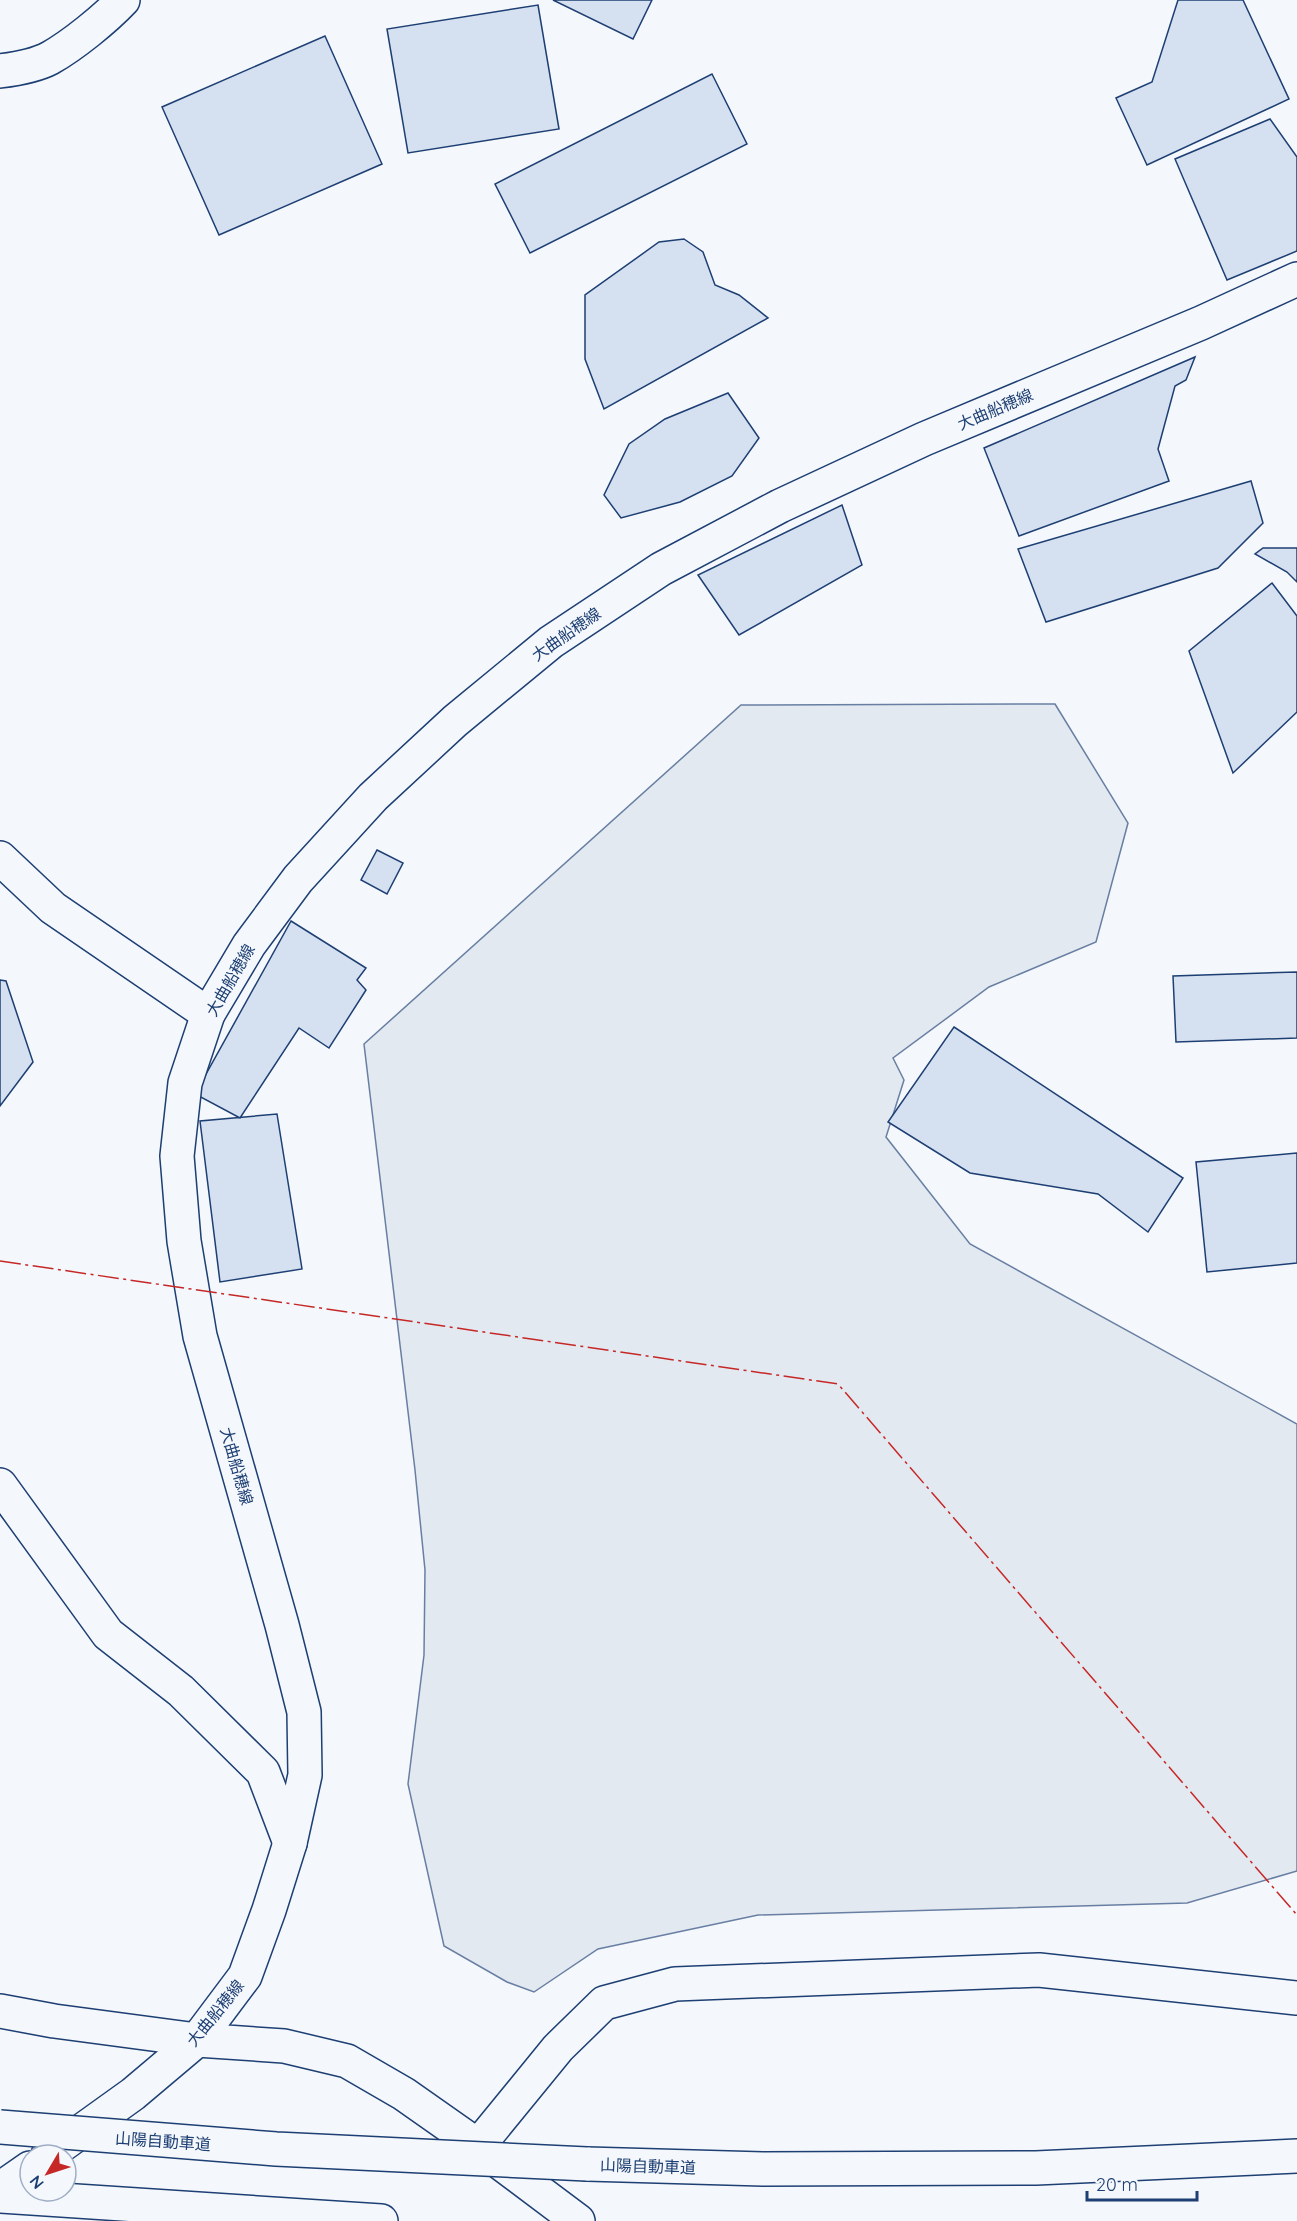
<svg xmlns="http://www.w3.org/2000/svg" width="1297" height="2221" viewBox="0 0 1297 2221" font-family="Quicksand,'Noto Sans JP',sans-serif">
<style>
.green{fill:#e3e9f0;stroke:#687fa3;stroke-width:1.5}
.building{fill:#d5e0f0;stroke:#1d3f73;stroke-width:1.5}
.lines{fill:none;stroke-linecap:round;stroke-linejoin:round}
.street-casing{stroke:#1d3f73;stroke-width:36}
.secondary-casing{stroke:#1d3f73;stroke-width:36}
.highway-casing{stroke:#1d3f73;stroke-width:36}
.street{stroke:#f4f7fb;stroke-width:33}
.secondary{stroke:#f4f7fb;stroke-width:33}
.highway{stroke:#f4f7fb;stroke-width:33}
.highway-bridge-casing{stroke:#1d3f73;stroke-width:36;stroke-linecap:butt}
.highway-bridge{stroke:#f4f7fb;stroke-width:33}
.power{stroke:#c62828;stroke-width:1.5;stroke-dasharray:21 4.5 3 4.5;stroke-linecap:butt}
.labels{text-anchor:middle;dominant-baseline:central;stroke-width:4.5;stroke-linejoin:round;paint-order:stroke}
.street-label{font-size:16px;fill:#1d3f73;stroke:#f4f7fb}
</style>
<rect width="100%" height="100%" fill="#f4f7fb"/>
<!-- green -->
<path class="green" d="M1055,704L1128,823L1096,942L989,987L893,1058L904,1080L886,1137L970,1244L1297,1424V1871L1187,1903L758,1915L598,1949L534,1992L507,1982L444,1946L408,1784L424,1655L425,1570L415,1470L364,1044L741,705Z"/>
<!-- building -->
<path class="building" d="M553,0H652L633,39Z
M1178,0H1243L1289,99L1147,165L1116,98L1152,82Z
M538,5L559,129L408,153L387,29Z
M325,36L382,164L219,235L162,107Z
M712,74L747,144L530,253L495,184Z
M1270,119L1297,157V251L1227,280L1175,159Z
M684,239L703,252L715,285L739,295L768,318L604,409L585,359V295L659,242Z
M1195,357L1186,380L1175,386L1158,449L1169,481L1019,536L984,448Z
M728,393L759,438L732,476L680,502L621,518L604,495L629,444L665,419Z
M1251,481L1263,523L1218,568L1046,622L1018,549Z
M842,505L862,565L739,635L698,575Z
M1263,548H1297V582L1287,572L1255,554Z
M1272,583L1297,616V712L1233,773L1189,651Z
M377,850L403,863L387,894L361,880Z
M291,921L366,968L357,980L366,990L329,1048L299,1028L240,1118L195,1094Z
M1297,972V1038L1176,1042L1173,976Z
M0,980L6,981L33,1062L0,1106Z
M954,1027L1183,1178L1148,1232L1098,1194L970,1173L888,1122Z
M277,1114L302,1269L220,1282L200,1121Z
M1297,1153V1263L1207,1272L1196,1162Z"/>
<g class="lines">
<!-- street casing -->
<g class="street-casing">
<path id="street" d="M0,71C16,69 35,66 50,58C73,45 105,19 123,0
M0,858L53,908L208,1014
M0,1485L108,1634L181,1691L263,1772L290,1843
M478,2146L558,2048L604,2003L675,1984L1039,1970L1297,1998"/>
</g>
<!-- secondary casing -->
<g class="secondary-casing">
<path id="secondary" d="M0,2011L54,2021L197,2040L284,2046L347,2061L404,2094L478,2146L578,2221
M48,2155L133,2094L197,2040L245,1976L269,1910L290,1843L305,1775L304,1712L282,1625L200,1336L184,1241L177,1156L185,1083L208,1014L249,945L298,879L373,797L455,721L551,642L661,569L780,506L924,439L1201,323L1297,279
M0,2189L30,2168"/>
</g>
<!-- highway casing -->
<g class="highway-casing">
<path id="highway" d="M587,2164L763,2169L1036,2168L1297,2156
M0,2196L381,2221"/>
</g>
<!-- street -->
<use href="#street" class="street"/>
<!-- secondary -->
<use href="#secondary" class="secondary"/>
<!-- highway -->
<use href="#highway" class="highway"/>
<!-- highway-bridge casing -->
<g class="highway-bridge-casing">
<path id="highway-bridge" d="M0,2127L276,2149L587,2164"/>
</g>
<!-- highway-bridge -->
<use href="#highway-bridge" class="highway-bridge"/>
<!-- power -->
<path class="power" d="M0,1261L838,1384L1297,1915"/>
</g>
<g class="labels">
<!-- street labels -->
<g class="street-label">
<text transform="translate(995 409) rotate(-23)">大曲船穂線</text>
<text transform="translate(566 634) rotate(-35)">大曲船穂線</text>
<text transform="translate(230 980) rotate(-60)">大曲船穂線</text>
<text transform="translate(237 1466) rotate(74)">大曲船穂線</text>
<text transform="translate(215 2013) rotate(-51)">大曲船穂線</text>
<text transform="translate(163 2141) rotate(4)">山陽自動車道</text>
<text transform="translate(648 2166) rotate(2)">山陽自動車道</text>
</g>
</g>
<!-- north arrow -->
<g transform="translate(48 2173) rotate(231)"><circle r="28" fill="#f4f7fb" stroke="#9eadc5" stroke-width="1.5"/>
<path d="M0-4.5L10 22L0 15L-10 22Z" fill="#c62828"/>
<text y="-9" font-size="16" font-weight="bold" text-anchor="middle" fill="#1d3f73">N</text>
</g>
<!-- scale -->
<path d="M1087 2191v9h110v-9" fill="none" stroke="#1d3f73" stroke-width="3"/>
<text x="1096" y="2191" font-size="18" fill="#1d3f73" stroke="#f4f7fb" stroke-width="4.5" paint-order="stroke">20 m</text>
</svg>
